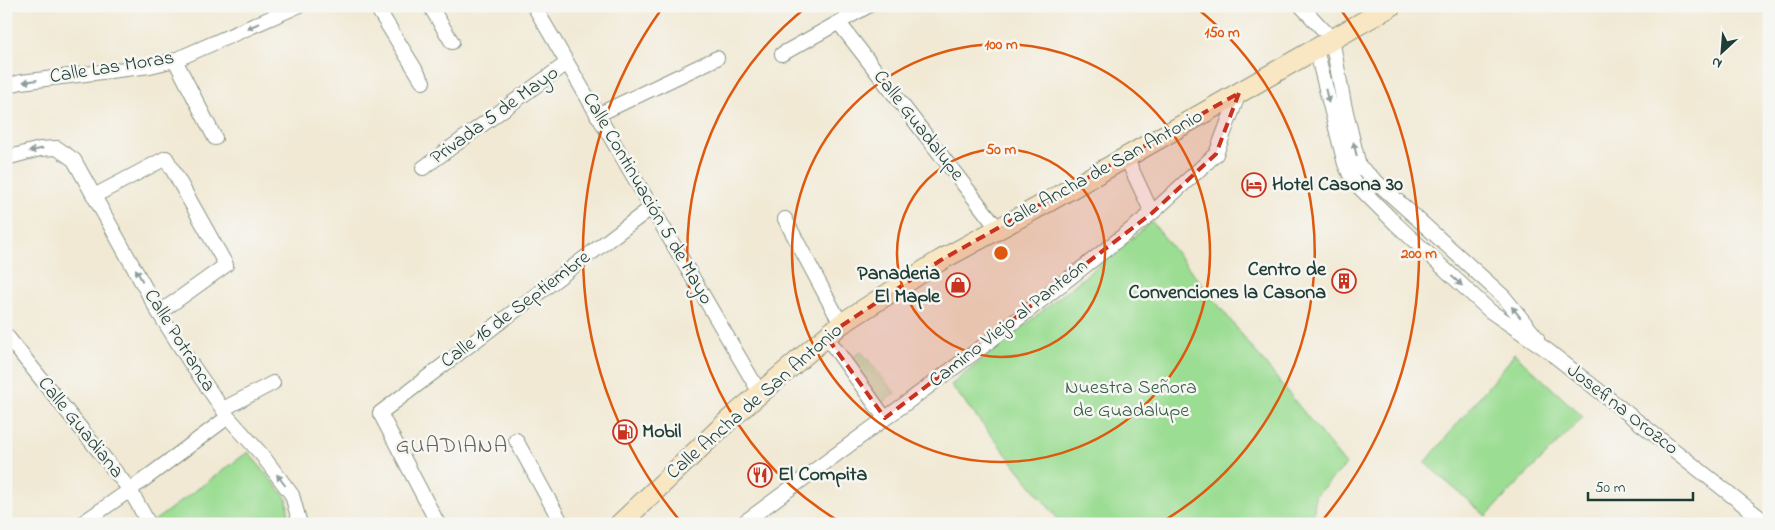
<svg xmlns="http://www.w3.org/2000/svg" width="1775" height="530" viewBox="0 0 1775 530" font-family="'Indie Flower',sans-serif">
<style>
.green{fill:#9bdd93;stroke:#5d8d64}
.lines{fill:none;stroke-linecap:round;stroke-linejoin:round}
.street-casing{stroke:#889384;stroke-width:16}
.secondary-casing{stroke:#889384;stroke-width:22}
.street{stroke:#fff;stroke-width:14}
.secondary{stroke:#f9e7c3;stroke-width:20}
.oneway{fill:#8f9e9a}
.marked{fill:#c8321e;fill-opacity:0.2;stroke:#c8321e;stroke-width:4;stroke-dasharray:10 6;stroke-linejoin:round}
.ring{fill:none;stroke:#de580e;stroke-width:2.5}
.labels{text-anchor:middle;dominant-baseline:central;stroke-width:5;stroke-linejoin:round;paint-order:stroke}
.street-label{font-size:20px;fill:#1f3d34;stroke:#f6f6f2}
.poi-label{font-size:20px;font-weight:bold;fill:#1f3d34;stroke:#f6f6f2;text-anchor:start}
.park-label{font-size:20px;fill:#385d47;stroke:#f6f6f2}
.quarter-label{font-size:22px;letter-spacing:1px;fill:#676159;stroke:#f6f6f2}
.centre{fill:#de580e;stroke:#f6f6f2;stroke-width:2.5}
.ring-label{font-size:15px;text-anchor:middle;font-weight:bold;fill:#de580e;stroke:#f6f6f2;stroke-width:5;stroke-linejoin:round;paint-order:stroke}
</style>
<rect width="100%" height="100%" fill="#f6f6f2"/>
<filter id="ink" filterUnits="userSpaceOnUse"><feTurbulence type="fractalNoise" baseFrequency=".02" numOctaves="2"/><feDisplacementMap in="SourceGraphic" scale="10" xChannelSelector="R" yChannelSelector="G"/><feConvolveMatrix kernelMatrix="1 2 1 2 8 2 1 2 1" color-interpolation-filters="sRGB"/></filter>
<filter id="wash" filterUnits="userSpaceOnUse"><feTurbulence type="fractalNoise" baseFrequency=".0096" numOctaves="4" result="noise"/><feDisplacementMap in="SourceGraphic" scale="20" xChannelSelector="R" yChannelSelector="G"/><feGaussianBlur stdDeviation="1.12" result="paint"/><feColorMatrix in="noise" values="0 0 0 0 0 0 0 0 0 0 0 0 0 0 0 0 0 1.4 0 .05"/><feComposite in="paint" operator="in"/></filter>
<g filter="url(#wash)">
<rect width="100%" height="100%" fill="#f1e9d4"/>
<!-- green -->
<path class="green" d="M1152,222L1346,465L1315,496L1313,524H1062L951,385Z
M861,351L895,393L881,404L848,361Z
M1514,353L1583,417L1486,516L1425,463L1510,360Z
M248,452L287,499L289,524H155L154,521Z"/>
</g>
<g filter="url(#ink)">
<g class="lines">
<!-- street casing -->
<g class="street-casing">
<path id="street" d="M376,6L423,82
M430,6L452,42
M534,6L760,393
M1301,6L1332,39L1344,104L1359,166L1504,297L1537,338
M839,23L998,229
M1316,49L1345,164L1353,181L1396,224L1490,311L1547,350L1768,524
M782,54L868,6
M175,60L215,138
M6,86L21,82L150,66L175,60L298,6
M597,115L717,58
M1126,157L1152,213
M6,158L40,149L57,148L74,160L159,313L190,362L228,417L262,455L292,495L300,524
M423,168L567,63
M94,196L166,158L226,265L159,313
M785,219L841,324
M6,335L130,490L149,524
M826,336L885,418
M223,409L273,383
M516,440L562,524
M81,524L130,490L228,417
M438,524L380,413L652,207
M742,524L986,344L1152,213L1216,154L1239,93"/>
</g>
<!-- secondary casing -->
<g class="secondary-casing">
<path id="secondary" d="M620,524L730,419L841,324L941,260L1046,203L1391,6"/>
</g>
<!-- street -->
<use href="#street" class="street"/>
<!-- secondary -->
<use href="#secondary" class="secondary"/>
</g>
<!-- one-way arrows -->
<defs><path id="oneway-solid" d="M-6-.8H1V-3.2L6.5 0L1 3.2V.8H-6Z" transform="scale(1.25)"/></defs>
<g class="oneway">
<use href="#oneway-solid" transform="translate(253 26) rotate(156)"/>
<use href="#oneway-solid" transform="translate(30 81) rotate(173)"/>
<use href="#oneway-solid" transform="translate(1327 96) rotate(77)"/>
<use href="#oneway-solid" transform="translate(1355 149) rotate(-104)"/>
<use href="#oneway-solid" transform="translate(36 150) rotate(167)"/>
<use href="#oneway-solid" transform="translate(139 275) rotate(-119)"/>
<use href="#oneway-solid" transform="translate(1457 281) rotate(42)"/>
<use href="#oneway-solid" transform="translate(1516 312) rotate(-129)"/>
<use href="#oneway-solid" transform="translate(281 480) rotate(-127)"/>
</g>
</g>
<!-- marked area -->
<path class="marked" d="M1239,93L1216,154L1152,213L885,418L826,336L941,260Z"/>
<!-- distance rings -->
<g class="ring">
<circle cx="1001" cy="253" r="104"/>
<circle cx="1001" cy="253" r="209"/>
<path d="M842 523A313 313 0 0 1 808 6M1194 6A313 313 0 0 1 1160 523"/>
<path d="M681 522A418 418 0 0 1 663 7M1339 7A418 418 0 0 1 1321 522"/>
</g>
<!-- icons -->
<defs>
<g id="hotel-ring" transform="scale(1.25)"><circle r="9.5" fill="#f6f6f2" stroke="#c8321e" stroke-width="1.5"/><path d="M-6-4.5h1.5V1H6V5H4.5V3h-9V5H-6ZM-4 0a1.8 1.8 0 1 1 3.6 0ZM.5 0V-2.5h3Q6-2.5 6 0Z" fill="#c8321e"/></g>
<g id="building-ring" transform="scale(1.25)"><circle r="9.5" fill="#f6f6f2" stroke="#c8321e" stroke-width="1.5"/><path d="M-4-6H4V6H1V3H-1V6H-4ZM-2.5-4.3h1.7v1.8h-1.7ZM.8-4.3h1.7v1.8H.8ZM-2.5-1h1.7V.8h-1.7ZM.8-1h1.7V.8H.8Z" fill="#c8321e"/></g>
<g id="shop-ring" transform="scale(1.25)"><circle r="9.5" fill="#f6f6f2" stroke="#c8321e" stroke-width="1.5"/><path d="M-5-2.5h2.3a2.7 3.5 0 0 1 5.4 0H5L5.5 6h-11ZM-1.5-2.5h3a1.5 2.3 0 0 0-3 0Z" fill="#c8321e"/></g>
<g id="fuel-ring" transform="scale(1.25)"><circle r="9.5" fill="#f6f6f2" stroke="#c8321e" stroke-width="1.5"/><path d="M-5.5-6h7V0h2V4h1.3V-2.5L3-4.5l.8-.8L6-3V5H2.5V1h-1V6h-7ZM-4.2-4.7v3.2H.2V-4.7Z" fill="#c8321e"/></g>
<g id="restaurant-ring" transform="scale(1.25)"><circle r="9.5" fill="#f6f6f2" stroke="#c8321e" stroke-width="1.5"/><path d="M-5-6h1v4h1v-4h1v4h1v-4h1v5L-1.5 .5V6h-2V.5L-5-1ZM5-6V6H3V1.5H1.5Q1.5-4 5-6Z" fill="#c8321e"/></g>
</defs>
<g fill-rule="evenodd">
<use href="#hotel-ring" x="1254" y="185"/>
<use href="#building-ring" x="1344" y="281"/>
<use href="#shop-ring" x="958" y="285"/>
<use href="#fuel-ring" x="625" y="432"/>
<use href="#restaurant-ring" x="760" y="475"/>
</g>
<g class="labels">
<!-- street labels -->
<g class="street-label">
<text transform="translate(112 68) rotate(-9)">Calle Las Moras</text>
<text transform="translate(495 116) rotate(-36)">Privada 5 de Mayo</text>
<text transform="translate(918 126) rotate(52)">Calle Guadalupe</text>
<text transform="translate(1103 170) rotate(-29)">Calle Ancha de San Antonio</text>
<text transform="translate(647 199) rotate(60)">Calle Continuación 5 de Mayo</text>
<text transform="translate(516 310) rotate(-37)">Calle 16 de Septiembre</text>
<text transform="translate(1009 324) rotate(-38)">Camino Viejo al Panteón</text>
<text transform="translate(179 341) rotate(58)">Calle Potranca</text>
<text transform="translate(755 402) rotate(-41)">Calle Ancha de San Antonio</text>
<text transform="translate(1622 410) rotate(38)">Josefina Orozco</text>
<text transform="translate(80 428) rotate(51)">Calle Guadiana</text>
</g>
<!-- poi labels -->
<g class="poi-label">
<text x="1272" y="185">Hotel Casona 30</text>
<text x="1326" y="270" text-anchor="end">Centro de<tspan x="1326" dy="23">Convenciones la Casona</tspan></text>
<text x="940" y="274" text-anchor="end">Panaderia<tspan x="940" dy="23">El Maple</tspan></text>
<text x="642" y="432">Mobil</text>
<text x="778" y="475">El Compita</text>
</g>
<!-- park labels -->
<g class="park-label">
<text x="1131" y="388">Nuestra Señora<tspan x="1131" dy="23">de Guadalupe</tspan></text>
</g>
<!-- quarter labels -->
<g class="quarter-label">
<text x="452" y="447">GUADIANA</text>
</g>
</g>
<circle cx="1001" cy="253" r="8" class="centre"/>
<g class="ring-label">
<text x="1222" y="37">150 m</text>
<text x="1001" y="49">100 m</text>
<text x="1001" y="154">50 m</text>
<text x="1419" y="258">200 m</text>
</g>
<!-- margin -->
<rect width="1775" height="530" fill="none" stroke="#f6f6f2" stroke-width="25"/>
<!-- north arrow -->
<g transform="translate(1722 52) rotate(206)" stroke="#f6f6f2" stroke-width="4" paint-order="stroke">
<path d="M0-4L9 19L0 12L-9 19Z" fill="#1f3d34"/>
<text y="-8" font-size="14" font-weight="bold" text-anchor="middle" fill="#1f3d34">N</text>
</g>
<!-- scale -->
<path d="M1588 492v8h105v-8" fill="none" stroke="#1f3d34" stroke-width="2.5"/>
<text x="1595" y="492" font-size="15" fill="#1f3d34" stroke="#f6f6f2" stroke-width="4" paint-order="stroke">50 m</text>
</svg>
